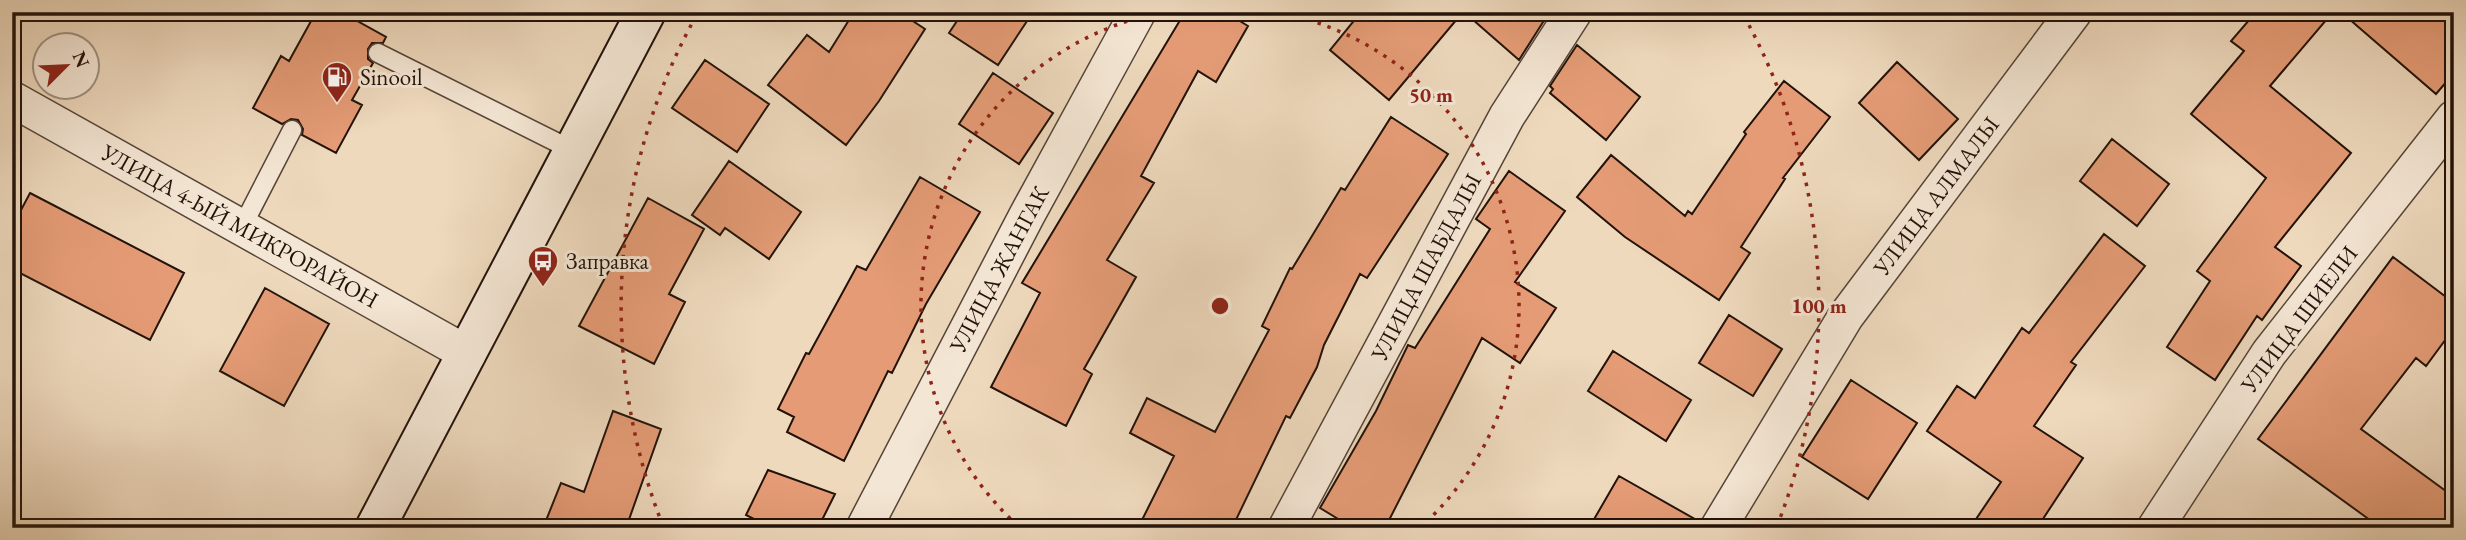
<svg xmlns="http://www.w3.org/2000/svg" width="2466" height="540" viewBox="0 0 2466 540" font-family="'EB Garamond',serif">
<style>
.building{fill:#e59c76;stroke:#22120a;stroke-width:2}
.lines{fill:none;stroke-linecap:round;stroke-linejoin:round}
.service-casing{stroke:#554437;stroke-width:21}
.minor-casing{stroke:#554437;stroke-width:38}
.secondary-casing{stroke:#22120a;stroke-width:42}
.service{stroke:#f4e6d4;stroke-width:18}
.minor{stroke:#f4e6d4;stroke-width:35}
.secondary{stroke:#f4e6d4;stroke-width:38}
.ring{fill:none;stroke:#8f2418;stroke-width:3.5;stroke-dasharray:3.5 7}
.labels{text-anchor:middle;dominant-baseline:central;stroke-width:6;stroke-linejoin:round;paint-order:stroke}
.poi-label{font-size:23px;fill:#22120a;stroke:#f4e6d4;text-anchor:start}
.street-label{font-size:23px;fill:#22120a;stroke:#f4e6d4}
.centre{fill:#8f2418;stroke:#f4e6d4;stroke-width:3.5}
.ring-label{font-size:21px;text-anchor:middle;font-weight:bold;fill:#8f2418;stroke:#f4e6d4;stroke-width:6;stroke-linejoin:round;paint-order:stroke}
</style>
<rect width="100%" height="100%" fill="#eed9bd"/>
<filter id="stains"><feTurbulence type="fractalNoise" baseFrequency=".00286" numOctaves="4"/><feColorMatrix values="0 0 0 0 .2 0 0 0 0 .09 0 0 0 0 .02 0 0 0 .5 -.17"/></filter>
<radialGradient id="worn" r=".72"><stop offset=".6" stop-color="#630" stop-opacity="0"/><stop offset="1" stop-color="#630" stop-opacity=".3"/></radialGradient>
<!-- building -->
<path class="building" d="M316,12H341L386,37L383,43H372L368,49V59L373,63L352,100L362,105L336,153L302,135L303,129L298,120L291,119L282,124L253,108L281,56L289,61Z
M854,12H899L925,29L879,101L846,145L768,85L807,35L829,52Z
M963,12H1033L998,65L949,33Z
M1185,12H1225L1248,26L1216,82L1198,71L1141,176L1154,183L1107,260L1136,277L1084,369L1092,374L1066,426L991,387L1040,293L1022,283Z
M1361,12H1463L1389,100L1330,50Z
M1464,12H1537L1545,19L1519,60Z
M2256,12H2333L2270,86L2351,153L2275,247L2301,266L2262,320L2257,316L2215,380L2167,347L2210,281L2197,271L2266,178L2191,114L2244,51L2231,41Z
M2341,12H2454V73L2436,94Z
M1577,45L1640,97L1606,140L1550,93L1553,89L1550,86Z
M705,60L769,104L737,152L672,108Z
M1897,62L1958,119L1919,160L1859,103Z
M993,73L1053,113L1019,164L959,124Z
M1784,81L1830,117L1783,178L1785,179L1741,247L1750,253L1719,300L1625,237L1577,197L1611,155L1685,216L1688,211L1692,214L1746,134L1744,132Z
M1391,117L1448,154L1367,278L1360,274L1324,345L1317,367L1290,418L1286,416L1232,528H1138L1174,456L1130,433L1147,398L1215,432L1269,330L1262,326L1290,268L1292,269L1341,188L1345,190Z
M2112,139L2169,184L2137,226L2080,181Z
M729,161L801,212L769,259L725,228L720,235L692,215Z
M1509,171L1565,211L1515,282L1556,308L1520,363L1482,338L1385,528H1353L1320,508L1376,411L1408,345L1415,348L1490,229L1476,219Z
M920,177L980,212L926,304L892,373L888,371L844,461L787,432L794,417L778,409L806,353L809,354L857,266L866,270Z
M30,193L184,273L150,340L12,269V227Z
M648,198L704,229L669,294L685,302L654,364L579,326Z
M2104,234L2145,266L2071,362L2076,365L2034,426L2083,458L2037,528H1970L2001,482L1927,431L1957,386L1975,398L2022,328L2029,333Z
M2393,257L2454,303V328L2426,366L2416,358L2361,429L2454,497V528H2381L2258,439Z
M265,288L329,324L284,406L220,371Z
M1729,315L1782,349L1753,396L1699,363Z
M1613,351L1691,400L1666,441L1588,391Z
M1851,380L1917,423L1868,499L1802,457Z
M613,411L661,429L626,528H543L561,483L584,492Z
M768,470L835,494L818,528H772L746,515Z
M1619,476L1700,522L1698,528H1589Z"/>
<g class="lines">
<!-- service casing -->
<g class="service-casing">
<path id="service" d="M378,53L574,151
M242,227L292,130"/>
</g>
<!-- minor casing -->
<g class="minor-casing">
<path id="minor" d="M12,99L468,354
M864,528L1027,215L1138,12
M1286,528L1507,116L1574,12
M1718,528L1846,316L2074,12
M2155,528L2269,353L2454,118"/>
</g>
<!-- secondary casing -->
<g class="secondary-casing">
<path id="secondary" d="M375,528L646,12"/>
</g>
<!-- service -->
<use href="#service" class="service"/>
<!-- minor -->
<use href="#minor" class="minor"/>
<!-- secondary -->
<use href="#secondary" class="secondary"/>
</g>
<!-- distance rings -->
<g class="ring">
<path d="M1018 526A299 299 0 0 1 1163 12M1277 12A299 299 0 0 1 1422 526"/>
<path d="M663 526A599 599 0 0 1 696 16M1744 16A599 599 0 0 1 1777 526"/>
</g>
<!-- icons -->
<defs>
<g id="fuel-pin" transform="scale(1.575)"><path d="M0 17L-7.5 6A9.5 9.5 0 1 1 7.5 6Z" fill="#8f2418" stroke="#f4e6d4"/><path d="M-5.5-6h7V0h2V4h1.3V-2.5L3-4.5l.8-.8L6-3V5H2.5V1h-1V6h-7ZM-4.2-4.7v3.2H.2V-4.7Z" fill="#fff"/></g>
<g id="bus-pin" transform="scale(1.575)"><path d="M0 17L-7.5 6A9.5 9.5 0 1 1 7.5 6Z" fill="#8f2418" stroke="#f4e6d4"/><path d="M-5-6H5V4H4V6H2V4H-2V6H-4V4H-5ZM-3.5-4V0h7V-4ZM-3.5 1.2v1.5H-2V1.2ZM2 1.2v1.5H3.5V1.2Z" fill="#fff"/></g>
</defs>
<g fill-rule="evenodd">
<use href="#fuel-pin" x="337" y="77"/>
<use href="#bus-pin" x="543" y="261"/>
</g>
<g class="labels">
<!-- poi labels -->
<g class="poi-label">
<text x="360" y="77">Sinooil</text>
<text x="566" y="261">Заправка</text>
</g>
<!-- street labels -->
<g class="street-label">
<text transform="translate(1936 196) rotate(-53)">УЛИЦА АЛМАЛЫ</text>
<text transform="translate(240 226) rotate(29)">УЛИЦА 4-ЫЙ МИКРОРАЙОН</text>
<text transform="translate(1426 267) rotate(-62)">УЛИЦА ШАБДАЛЫ</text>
<text transform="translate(999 269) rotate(-62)">УЛИЦА ЖАНГАК</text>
<text transform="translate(2299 319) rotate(-53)">УЛИЦА ШИЕЛИ</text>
</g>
</g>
<circle cx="1220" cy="306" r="10" class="centre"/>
<g class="ring-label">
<text x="1431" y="102">50 m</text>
<text x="1819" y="313">100 m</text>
</g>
<!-- margin -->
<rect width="2466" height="540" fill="none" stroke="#eed9bd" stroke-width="42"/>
<rect x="14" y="14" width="2438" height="512" fill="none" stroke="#22120a" stroke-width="3.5"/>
<rect x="21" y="21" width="2424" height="498" fill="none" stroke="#22120a" stroke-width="2"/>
<!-- north arrow -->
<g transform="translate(66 66) rotate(66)"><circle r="33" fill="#f4e6d4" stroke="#a09183" stroke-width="2"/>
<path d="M0-5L12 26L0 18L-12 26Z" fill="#8f2418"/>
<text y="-10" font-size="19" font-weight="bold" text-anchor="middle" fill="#22120a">N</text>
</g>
<rect width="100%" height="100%" filter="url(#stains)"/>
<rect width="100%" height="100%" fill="url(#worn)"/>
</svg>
